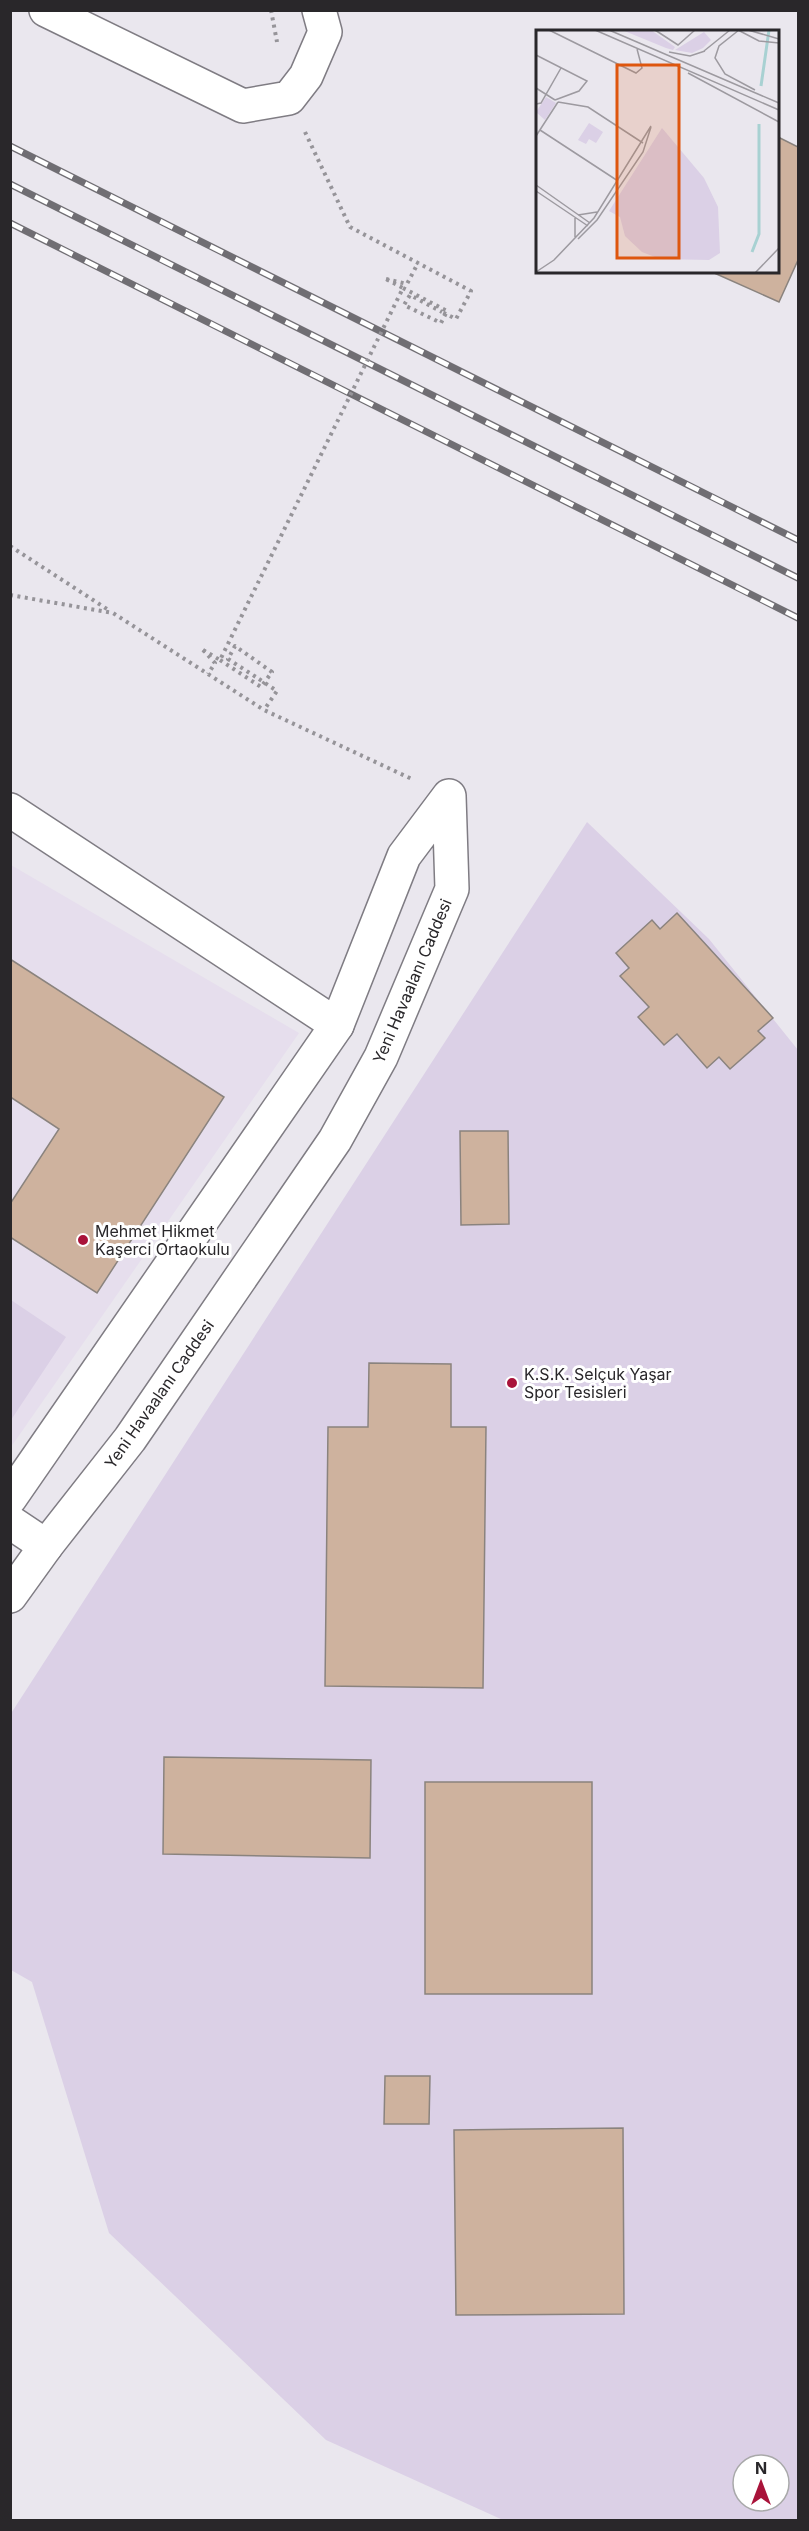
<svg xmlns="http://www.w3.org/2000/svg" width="809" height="2531" viewBox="0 0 809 2531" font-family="Inter,sans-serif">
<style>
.built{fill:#e6deed}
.green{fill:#dbd0e6;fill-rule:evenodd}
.building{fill:#ceb29e;stroke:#8a837e;stroke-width:1.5}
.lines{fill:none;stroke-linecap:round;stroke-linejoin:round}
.street-casing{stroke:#7f7c83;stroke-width:36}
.secondary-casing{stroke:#7f7c83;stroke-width:36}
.path{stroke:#969499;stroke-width:4;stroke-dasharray:3 4.5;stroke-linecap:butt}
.street{stroke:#fff;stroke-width:33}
.secondary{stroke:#fff;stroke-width:33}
.rail-casing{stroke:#706e73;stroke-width:7}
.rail{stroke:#fff;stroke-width:4.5;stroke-dasharray:14;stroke-linecap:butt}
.path-bridge{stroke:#969499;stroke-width:4;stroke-dasharray:3 4.5;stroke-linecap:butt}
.poi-dot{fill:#a9133a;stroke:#fff;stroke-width:2}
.labels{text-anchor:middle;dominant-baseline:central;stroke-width:6;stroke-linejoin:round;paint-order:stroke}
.street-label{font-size:16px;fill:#29272a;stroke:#fff}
.poi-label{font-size:16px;fill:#29272a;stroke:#fff;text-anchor:start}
.inset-river{fill:none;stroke:#a8d1d2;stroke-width:3}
.inset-road{fill:none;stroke:#9d9aa0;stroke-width:1.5}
.view{fill:#de560e;fill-opacity:0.15;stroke:#de560e;stroke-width:3}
.inset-edge{fill:none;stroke:#29272a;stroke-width:3}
</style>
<rect width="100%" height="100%" fill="#eae7ee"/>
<!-- built -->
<path class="built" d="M11,865L299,1033L11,1447Z"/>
<!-- green -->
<path class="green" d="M587,822L709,939L798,1050V2520H503L326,2440L109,2233L32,1982L11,1970L10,1715ZM743,2465H779V2501H743Z
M11,1300L66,1337L11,1420Z"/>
<!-- building -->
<path class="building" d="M778,137L798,147V260L779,302L712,272H778Z
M677,913L773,1018L758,1031L765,1038L730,1069L719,1057L707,1068L677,1034L664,1045L638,1017L649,1007L620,976L629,968L616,953L652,920L660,929Z
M10,959L224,1097L97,1293L10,1237V1204L59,1129L12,1098L10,1100Z
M460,1131H508L509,1224L461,1225Z
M369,1363L451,1364V1427H486L483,1688L325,1686L328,1427H368Z
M164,1757L371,1760L370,1858L163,1854Z
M425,1782H592V1994H425Z
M385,2076H430L429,2124H384Z
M623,2128L624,2314L456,2315L454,2130Z"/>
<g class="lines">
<!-- street casing -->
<g class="street-casing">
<path id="street" d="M46,10L243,106L289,98L306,76L325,32L319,10
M10,810L337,1025
M10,1522L46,1546"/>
</g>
<!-- secondary casing -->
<g class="secondary-casing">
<path id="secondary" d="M10,1498L337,1025L404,856L449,796
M10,1596L46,1546L130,1439L335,1140L381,1057L452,889L449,796"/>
</g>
<!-- path -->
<path class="path" d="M271,10L277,42
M305,132L350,227L471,291L456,319L442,312
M386,279L407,284L418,263
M10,546L110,611
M10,595L113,613L264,710L414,780
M203,650L215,663L208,674
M259,679L277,691L264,710"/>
<!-- street -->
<use href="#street" class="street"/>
<!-- secondary -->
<use href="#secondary" class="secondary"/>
<!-- rail casing -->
<g class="rail-casing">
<path id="rail" d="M10,146L798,540
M10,184L798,578
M10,223L798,618"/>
</g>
<!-- rail -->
<use href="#rail" class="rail"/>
<!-- path-bridge -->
<path class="path-bridge" d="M403,288L447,311L441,323L404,305L410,295L442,312
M203,650L220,660L403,288L386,279
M220,660L261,687L272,672L235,646L228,659L259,679"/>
</g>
<!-- markers -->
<g class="poi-dot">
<circle cx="83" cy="1240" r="6"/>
<circle cx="512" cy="1383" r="6"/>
</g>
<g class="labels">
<!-- street labels -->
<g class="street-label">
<text transform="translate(412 981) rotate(-67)">Yeni Havaalanı Caddesi</text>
<text transform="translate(159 1394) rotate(-55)">Yeni Havaalanı Caddesi</text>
</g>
<!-- poi labels -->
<g class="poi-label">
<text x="95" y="1231">Mehmet Hikmet<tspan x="95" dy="18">Kaşerci Ortaokulu</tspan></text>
<text x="524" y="1374">K.S.K. Selçuk Yaşar<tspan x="524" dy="18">Spor Tesisleri</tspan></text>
</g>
</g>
<!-- overview -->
<g transform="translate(536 30)">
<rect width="243" height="243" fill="#eae7ee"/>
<path d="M86,0H115L139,17L137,20L130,18ZM168,2L175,10L167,18L156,23L139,20ZM10,67L20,73L9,90L0,82ZM53,93L67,102L60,113L53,109L50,114L42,110ZM126,98L168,148L182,177L184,223L173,230L124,229L106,222L89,206L84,187L73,181Z" fill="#dbd0e6"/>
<path class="inset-river" d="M225,56L233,0M216,222L223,204V94"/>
<path class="inset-road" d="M13,0L100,43L106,38L101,19M59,0L243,80M73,0L243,73M119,0L142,15L159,0M202,0L223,11L243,13M203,0L183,16L179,28L189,44L219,60M212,0L243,9M168,21L194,0M133,22L154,26L169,21M0,25L51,51L43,61L19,70M152,43L243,92M0,58L19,70M22,72L52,77L107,113M0,74L5,73L25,38M4,100L82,151M0,106L22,72M0,155L54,193M0,161L52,196M42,185L61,182M39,188V207M42,209L61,190L107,122L115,97M0,242L18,230L58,188L115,96M219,243L243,218"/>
<path class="view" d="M81,35H143V228H81Z"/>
<rect width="243" height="243" class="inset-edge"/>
</g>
<!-- border -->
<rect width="809" height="2531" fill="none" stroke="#29272a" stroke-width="24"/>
<!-- north arrow -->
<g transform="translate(761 2483)"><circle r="28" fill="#ffffff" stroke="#a9a9aa" stroke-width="1.5"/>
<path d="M0-4.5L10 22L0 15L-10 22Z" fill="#a9133a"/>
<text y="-9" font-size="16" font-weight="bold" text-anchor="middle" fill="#29272a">N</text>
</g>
</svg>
